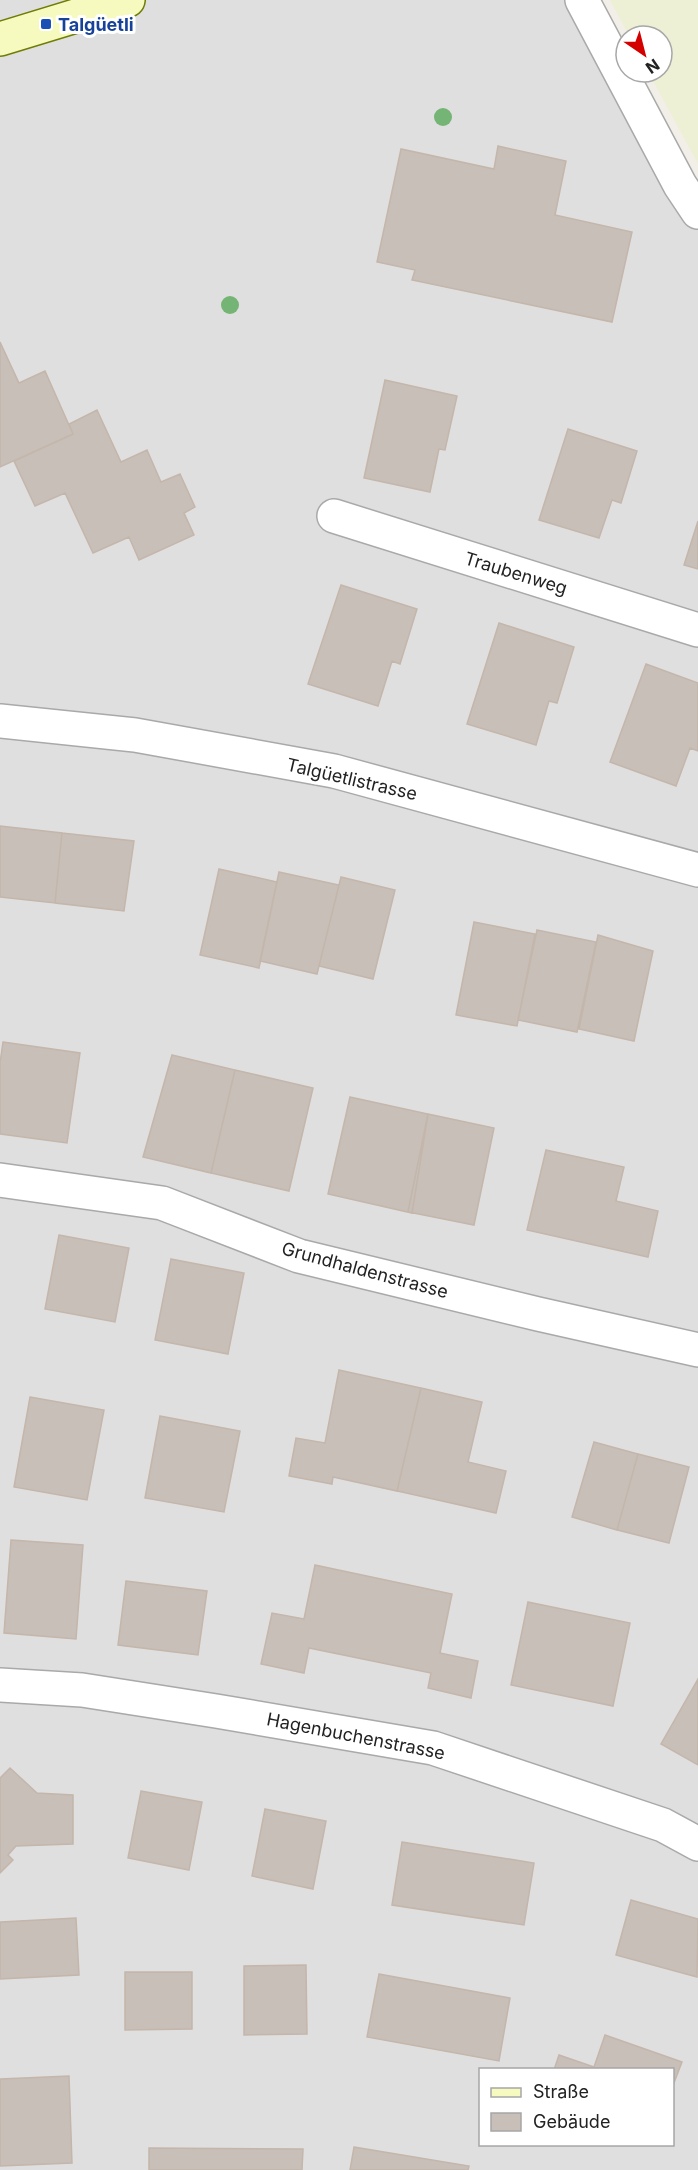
<svg xmlns="http://www.w3.org/2000/svg" width="698" height="2170" viewBox="0 0 698 2170" font-family="Inter,sans-serif">
<style>
.residential{fill:#e0dfdf;fill-rule:evenodd}
.farmland{fill:#eef0d5}
.building{fill:#c7bfb8;stroke:#c4b6ab;stroke-width:1.5}
.lines{fill:none;stroke-linecap:round;stroke-linejoin:round}
.minor-casing{stroke:#a9a9a9;stroke-width:36}
.secondary-casing{stroke:#707d05;stroke-width:36}
.minor{stroke:#fff;stroke-width:33}
.secondary{stroke:#f7fabf;stroke-width:33}
.tree{fill:#74b475}
.transit-dot{fill:#1a4fb4;stroke:#fff;stroke-width:2}
.labels{text-anchor:middle;dominant-baseline:central;stroke-width:6;stroke-linejoin:round;paint-order:stroke}
.transit-label{font-size:18px;font-weight:bold;fill:#164399;stroke:#fff;text-anchor:start}
.street-label{font-size:18px;fill:#222;stroke:#fff}
</style>
<rect width="100%" height="100%" fill="#f2efe9"/>
<!-- residential -->
<path class="residential" d="M0,0H582L698,212V2170H0ZM480,2070H672V2144H480Z"/>
<!-- farmland -->
<path class="farmland" d="M610,0H698V164L648,72H662V36H629Z"/>
<!-- building -->
<path class="building" d="M498,146L566,161L555,215L632,232L612,322L412,280L415,270L377,262L401,149L494,169Z
M0,342L19,383L45,371L73,434L0,467Z
M385,380L457,396L445,450L439,449L430,492L364,478Z
M97,410L121,462L147,450L161,482L180,474L195,507L184,513L194,535L139,560L129,537L93,553L65,493L35,506L14,461L73,434L69,424Z
M568,429L637,451L621,503L612,500L599,538L539,520Z
M698,521V569L684,565Z
M341,585L417,609L400,664L392,661L378,706L308,684Z
M499,623L574,647L557,703L549,701L536,745L467,724Z
M646,664L698,683V751L690,748L676,786L610,762Z
M0,826L62,833L55,903L0,897Z
M62,833L134,841L124,911L55,903Z
M219,869L277,882L259,968L200,955Z
M279,872L339,885L317,974L260,961Z
M341,877L395,890L373,979L319,966Z
M474,922L535,934L517,1026L456,1015Z
M537,930L596,942L577,1032L518,1020Z
M598,935L653,951L634,1041L579,1029Z
M3,1042L80,1053L67,1143L0,1134V1063Z
M172,1055L235,1070L211,1173L143,1157Z
M235,1070L313,1088L289,1191L211,1173Z
M350,1097L428,1114L412,1213L328,1194Z
M428,1114L494,1128L474,1225L408,1212Z
M546,1150L624,1167L616,1201L658,1211L648,1257L527,1230Z
M59,1235L129,1248L115,1322L45,1309Z
M171,1259L244,1273L228,1354L155,1340Z
M339,1370L421,1388L397,1491L333,1477L332,1484L289,1476L296,1438L325,1443Z
M421,1388L482,1402L468,1462L506,1471L496,1513L397,1491Z
M30,1397L104,1410L87,1500L14,1487Z
M160,1416L240,1431L224,1512L145,1498Z
M594,1442L638,1454L617,1530L572,1517Z
M638,1454L689,1467L669,1543L617,1530Z
M11,1540L83,1545L76,1639L4,1633Z
M315,1565L452,1594L440,1653L478,1661L471,1698L428,1688L431,1673L309,1648L304,1673L261,1664L272,1613L304,1619Z
M126,1581L207,1591L198,1655L118,1645Z
M528,1602L630,1623L613,1706L511,1685Z
M698,1679V1765L661,1744Z
M10,1768L37,1793L73,1795V1844L16,1846L8,1855L13,1860L0,1873V1778Z
M141,1791L202,1802L189,1870L128,1858Z
M265,1809L326,1821L313,1889L252,1876Z
M402,1842L534,1863L524,1925L392,1905Z
M631,1900L698,1919L697,1977L616,1955Z
M76,1918L79,1975L0,1979V1922Z
M306,1965L307,2034L244,2035V1966Z
M125,1972H192V2029L125,2030Z
M379,1974L510,1998L499,2061L367,2037Z
M605,2035L682,2062L672,2088V2070H554L559,2055L594,2067Z
M69,2076L72,2163L0,2166V2079Z
M354,2147L469,2166L468,2170H350Z
M149,2148L303,2149L302,2170H149Z"/>
<g class="lines">
<!-- minor casing -->
<g class="minor-casing">
<path id="minor" d="M582,0L680,185L698,212
M334,516L698,630
M0,721L135,735L334,771L698,870
M0,1180L162,1203L299,1256L538,1314L698,1350
M0,1685L82,1690L216,1711L433,1748L663,1825L698,1844"/>
</g>
<!-- secondary casing -->
<g class="secondary-casing">
<path id="secondary" d="M0,39L128,0"/>
</g>
<!-- minor -->
<use href="#minor" class="minor"/>
<!-- secondary -->
<use href="#secondary" class="secondary"/>
</g>
<!-- trees -->
<g class="tree">
<circle cx="443" cy="117" r="9"/>
<circle cx="230" cy="305" r="9"/>
</g>
<!-- markers -->
<rect class="transit-dot" x="40" y="18" width="12" height="12" rx="3"/>
<g class="labels">
<!-- transit labels -->
<g class="transit-label">
<text x="58" y="24">Talgüetli</text>
</g>
<!-- street labels -->
<g class="street-label">
<text transform="translate(516 573) rotate(17)">Traubenweg</text>
<text transform="translate(352 779) rotate(13)">Talgüetlistrasse</text>
<text transform="translate(365 1270) rotate(15)">Grundhaldenstrasse</text>
<text transform="translate(356 1736) rotate(11)">Hagenbuchenstrasse</text>
</g>
</g>
<!-- legend -->
<rect x="479" y="2068" width="195" height="78" fill="#ffffff" stroke="#a7a7a7" stroke-width="1.5"/>
<rect x="491" y="2088" width="30" height="9" fill="#f7fabf" stroke="#a7a7a7" stroke-width="1.5"/>
<text x="533" y="2098" font-size="18" fill="#222222">Straße</text>
<rect x="491" y="2113" width="30" height="18" fill="#c7bfb8" stroke="#a7a7a7" stroke-width="1.5"/>
<text x="533" y="2128" font-size="18" fill="#222222">Gebäude</text>
<!-- north arrow -->
<g transform="translate(644 54) rotate(145)"><circle r="28" fill="#ffffff" stroke="#a7a7a7" stroke-width="1.5"/>
<path d="M0-4.5L10 22L0 15L-10 22Z" fill="#d40000"/>
<text y="-9" font-size="16" font-weight="bold" text-anchor="middle" fill="#222222">N</text>
</g>
</svg>
